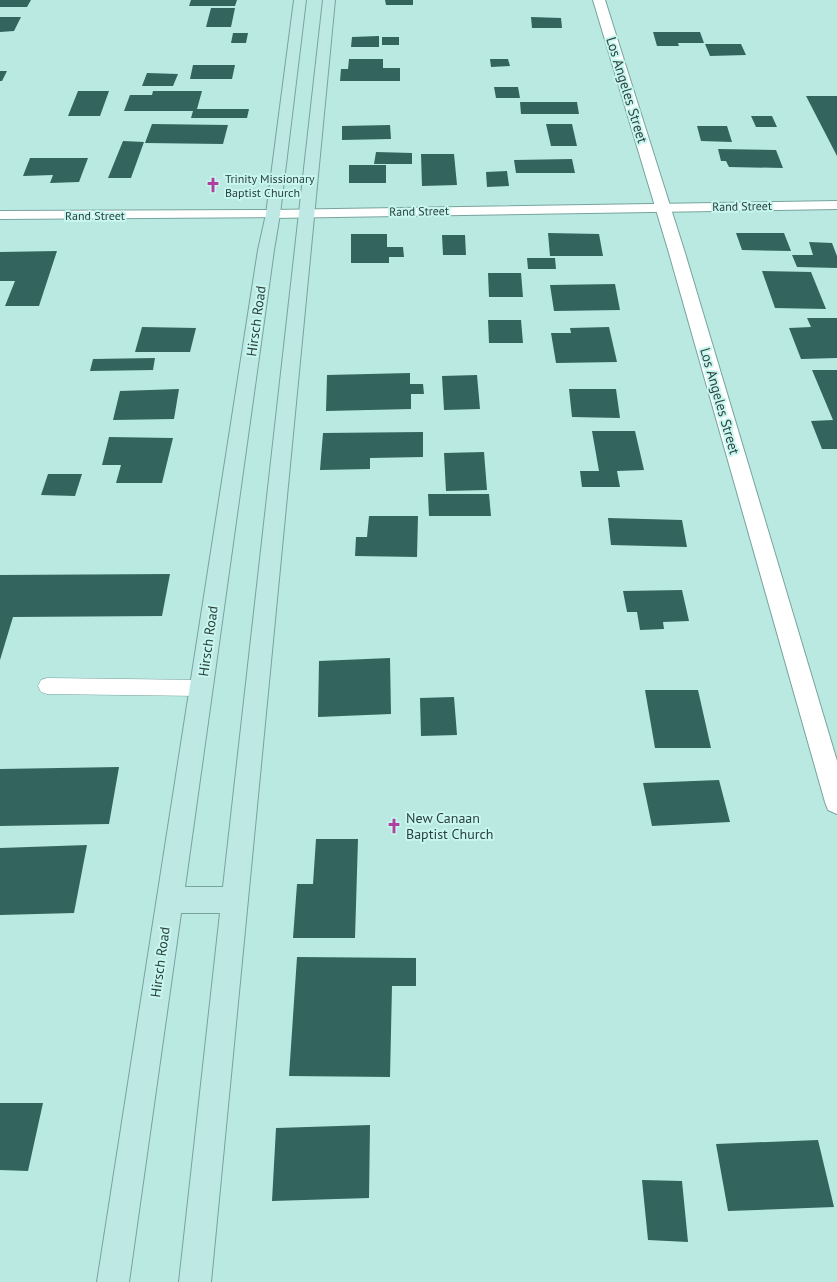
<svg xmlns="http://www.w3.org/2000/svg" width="837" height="1282" viewBox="0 0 837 1282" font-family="'PT Sans',sans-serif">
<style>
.building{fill:#34645e}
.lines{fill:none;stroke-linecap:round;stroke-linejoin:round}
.service-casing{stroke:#77a49d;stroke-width:1}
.minor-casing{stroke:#77a49d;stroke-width:2}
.tertiary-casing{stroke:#77a49d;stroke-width:2}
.secondary-casing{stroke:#77a49d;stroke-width:2}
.service{fill:#fff;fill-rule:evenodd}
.minor{fill:#fff;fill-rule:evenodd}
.tertiary{fill:#fff;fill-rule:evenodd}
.secondary{fill:#bee8e4;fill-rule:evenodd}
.labels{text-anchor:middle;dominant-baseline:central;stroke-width:4;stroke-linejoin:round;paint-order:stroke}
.far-poi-label{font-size:12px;fill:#2d403d;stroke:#c7f7ef;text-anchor:start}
.far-street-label{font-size:12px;fill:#2d403d;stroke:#c7f7ef}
.street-label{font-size:14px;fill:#2d403d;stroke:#c7f7ef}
.poi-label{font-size:14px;fill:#2d403d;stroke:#c7f7ef;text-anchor:start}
</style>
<rect width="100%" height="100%" fill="#bae9e2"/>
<!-- building -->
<path class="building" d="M0,0H31L27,7H0Z
M191,0H237L235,6H189Z
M385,0H413V5H386Z
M211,8H235L231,27H206Z
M0,17H21L14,31L0,32Z
M531,17L561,18L562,28H532Z
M653,32H700L704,43H678L679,46H657Z
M233,33H248L246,43H231Z
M379,36V47H351L352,37Z
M382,37H399V45H382Z
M705,44H741L746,55L710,56Z
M349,59H383V68H400V81H340L341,69H348Z
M490,59H508L510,66L491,67Z
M193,65H235L232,79H190Z
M0,71H7L2,81H0Z
M147,73L178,74L173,86H142Z
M494,87H518L520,98H496Z
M78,91H109L100,116H68Z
M153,91H202L197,109H249L247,118H191L193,111H124L130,95H152Z
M806,96H837V156Z
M520,102H577L579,114H521Z
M751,116H772L777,127H756Z
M152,124L228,125L223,144L145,143Z
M546,124H572L577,146H551Z
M390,125L391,139L342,140V126Z
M697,126H727L732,142L701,141Z
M123,141L144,142L131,178H108Z
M718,149L776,150L783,168L729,167L726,161H721Z
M376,152L412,153V164H374Z
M421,154H454L457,185L422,186Z
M30,158H88L79,182L50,183L53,175L23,176Z
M572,159L575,173H516L514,160Z
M349,165H386V183H349Z
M507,171L509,186L487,187L486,172Z
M548,233L599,234L603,256H550Z
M736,233H784L791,251L742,250Z
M351,234H387V247H403L404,257H389V263H351Z
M442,235H465L466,255H443Z
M809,242L832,243L837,256V268L797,267L792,255H813Z
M57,251L39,306H5L15,281H0V252Z
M527,258H555L556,269H528Z
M762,271L811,272L826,309L775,308Z
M488,273H521L523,297H489Z
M615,284L620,310L554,311L550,285Z
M807,318H837V358L801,359L789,328L811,327Z
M488,320H521L523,343H489Z
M142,327L196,328L190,352H135Z
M609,327L617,362L556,363L551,333H571L570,328Z
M155,358L153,370L90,371L93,359Z
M812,370H837V449H822L811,421L833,420Z
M410,373V384H423L424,394H411V409L326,411L327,375Z
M477,375L480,409L444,410L442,376Z
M179,389L174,419L113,420L120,391Z
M569,389H616L620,418L572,417Z
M592,431H635L644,470L617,471L620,487H582L580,471H599Z
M423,432V457L370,458V469L320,470L323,433Z
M109,437L173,438L162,483H116L121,465H102Z
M484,452L487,490L446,491L444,453Z
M48,474H82L75,496L41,495Z
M428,494H489L491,516H429Z
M369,516H418L417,557L355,556L356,537H367Z
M608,518L682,520L687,547L611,545Z
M170,574L162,616L13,617L0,660V575Z
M682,590L689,621L663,622L664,629L640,630L637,612H627L623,591Z
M390,658L391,714L318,717L319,661Z
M645,690H698L711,748H655Z
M454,697L457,735L421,736L420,698Z
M119,767L109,824L0,826V769Z
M719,780L730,822L652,826L643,783Z
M316,839H358L355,938H293L297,884H313Z
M87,845L74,913L0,915V848Z
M297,957L416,958V986H392L390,1077L289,1076Z
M0,1103H43L28,1171L0,1170Z
M370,1125L369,1198L272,1201L276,1128Z
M818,1140L834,1207L728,1211L716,1144Z
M642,1180L682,1181L688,1242L648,1240Z"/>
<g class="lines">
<!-- service casing -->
<g class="service-casing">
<path id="service" d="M47,678L201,680L207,682L210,688L207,694L201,696L47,694L41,692L38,686L41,680Z"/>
</g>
<!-- minor casing -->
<g class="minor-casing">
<path id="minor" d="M593,0H605L685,253L837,761V814L828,810L825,802L669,253Z
M273,210L278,211L280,214L278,217L0,219V211Z"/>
</g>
<!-- tertiary casing -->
<g class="tertiary-casing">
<path id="tertiary" d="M837,201V209L273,218L268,217L266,214L268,211L273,210Z"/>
</g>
<!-- secondary casing -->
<g class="secondary-casing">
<path id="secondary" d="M294,0H306L280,214L274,250L185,887H223L323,0H335L211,1282H179L220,913H181L129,1282H97L258,250L266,214Z"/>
</g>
<!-- service -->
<use href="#service" class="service"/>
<!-- minor -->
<use href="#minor" class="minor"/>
<!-- tertiary -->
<use href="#tertiary" class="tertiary"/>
<!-- secondary -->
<use href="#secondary" class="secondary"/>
</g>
<!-- icons -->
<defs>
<g id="church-bare" transform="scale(1.2)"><path d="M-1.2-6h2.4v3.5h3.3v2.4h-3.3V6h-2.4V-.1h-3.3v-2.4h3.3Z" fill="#af409d" stroke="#c7f7ef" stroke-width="2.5" paint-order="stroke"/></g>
</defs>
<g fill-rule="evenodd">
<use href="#church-bare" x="213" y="185"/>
<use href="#church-bare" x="394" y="826"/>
</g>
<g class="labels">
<!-- far-poi labels -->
<g class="far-poi-label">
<text x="225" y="178">Trinity Missionary<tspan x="225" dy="14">Baptist Church</tspan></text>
</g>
<!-- far-street labels -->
<g class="far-street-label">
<text transform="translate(742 206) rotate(-1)">Rand Street</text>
<text transform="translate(419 211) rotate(-1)">Rand Street</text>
<text x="95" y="215">Rand Street</text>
</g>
<!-- street labels -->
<g class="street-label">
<text transform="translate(627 90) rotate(73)">Los Angeles Street</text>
<text transform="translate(256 321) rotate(-82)">Hirsch Road</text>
<text transform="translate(720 401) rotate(74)">Los Angeles Street</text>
<text transform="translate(208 641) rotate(-82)">Hirsch Road</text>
<text transform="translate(160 962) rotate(-82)">Hirsch Road</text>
</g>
<!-- poi labels -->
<g class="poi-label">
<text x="406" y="818">New Canaan<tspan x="406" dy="16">Baptist Church</tspan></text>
</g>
</g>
</svg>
